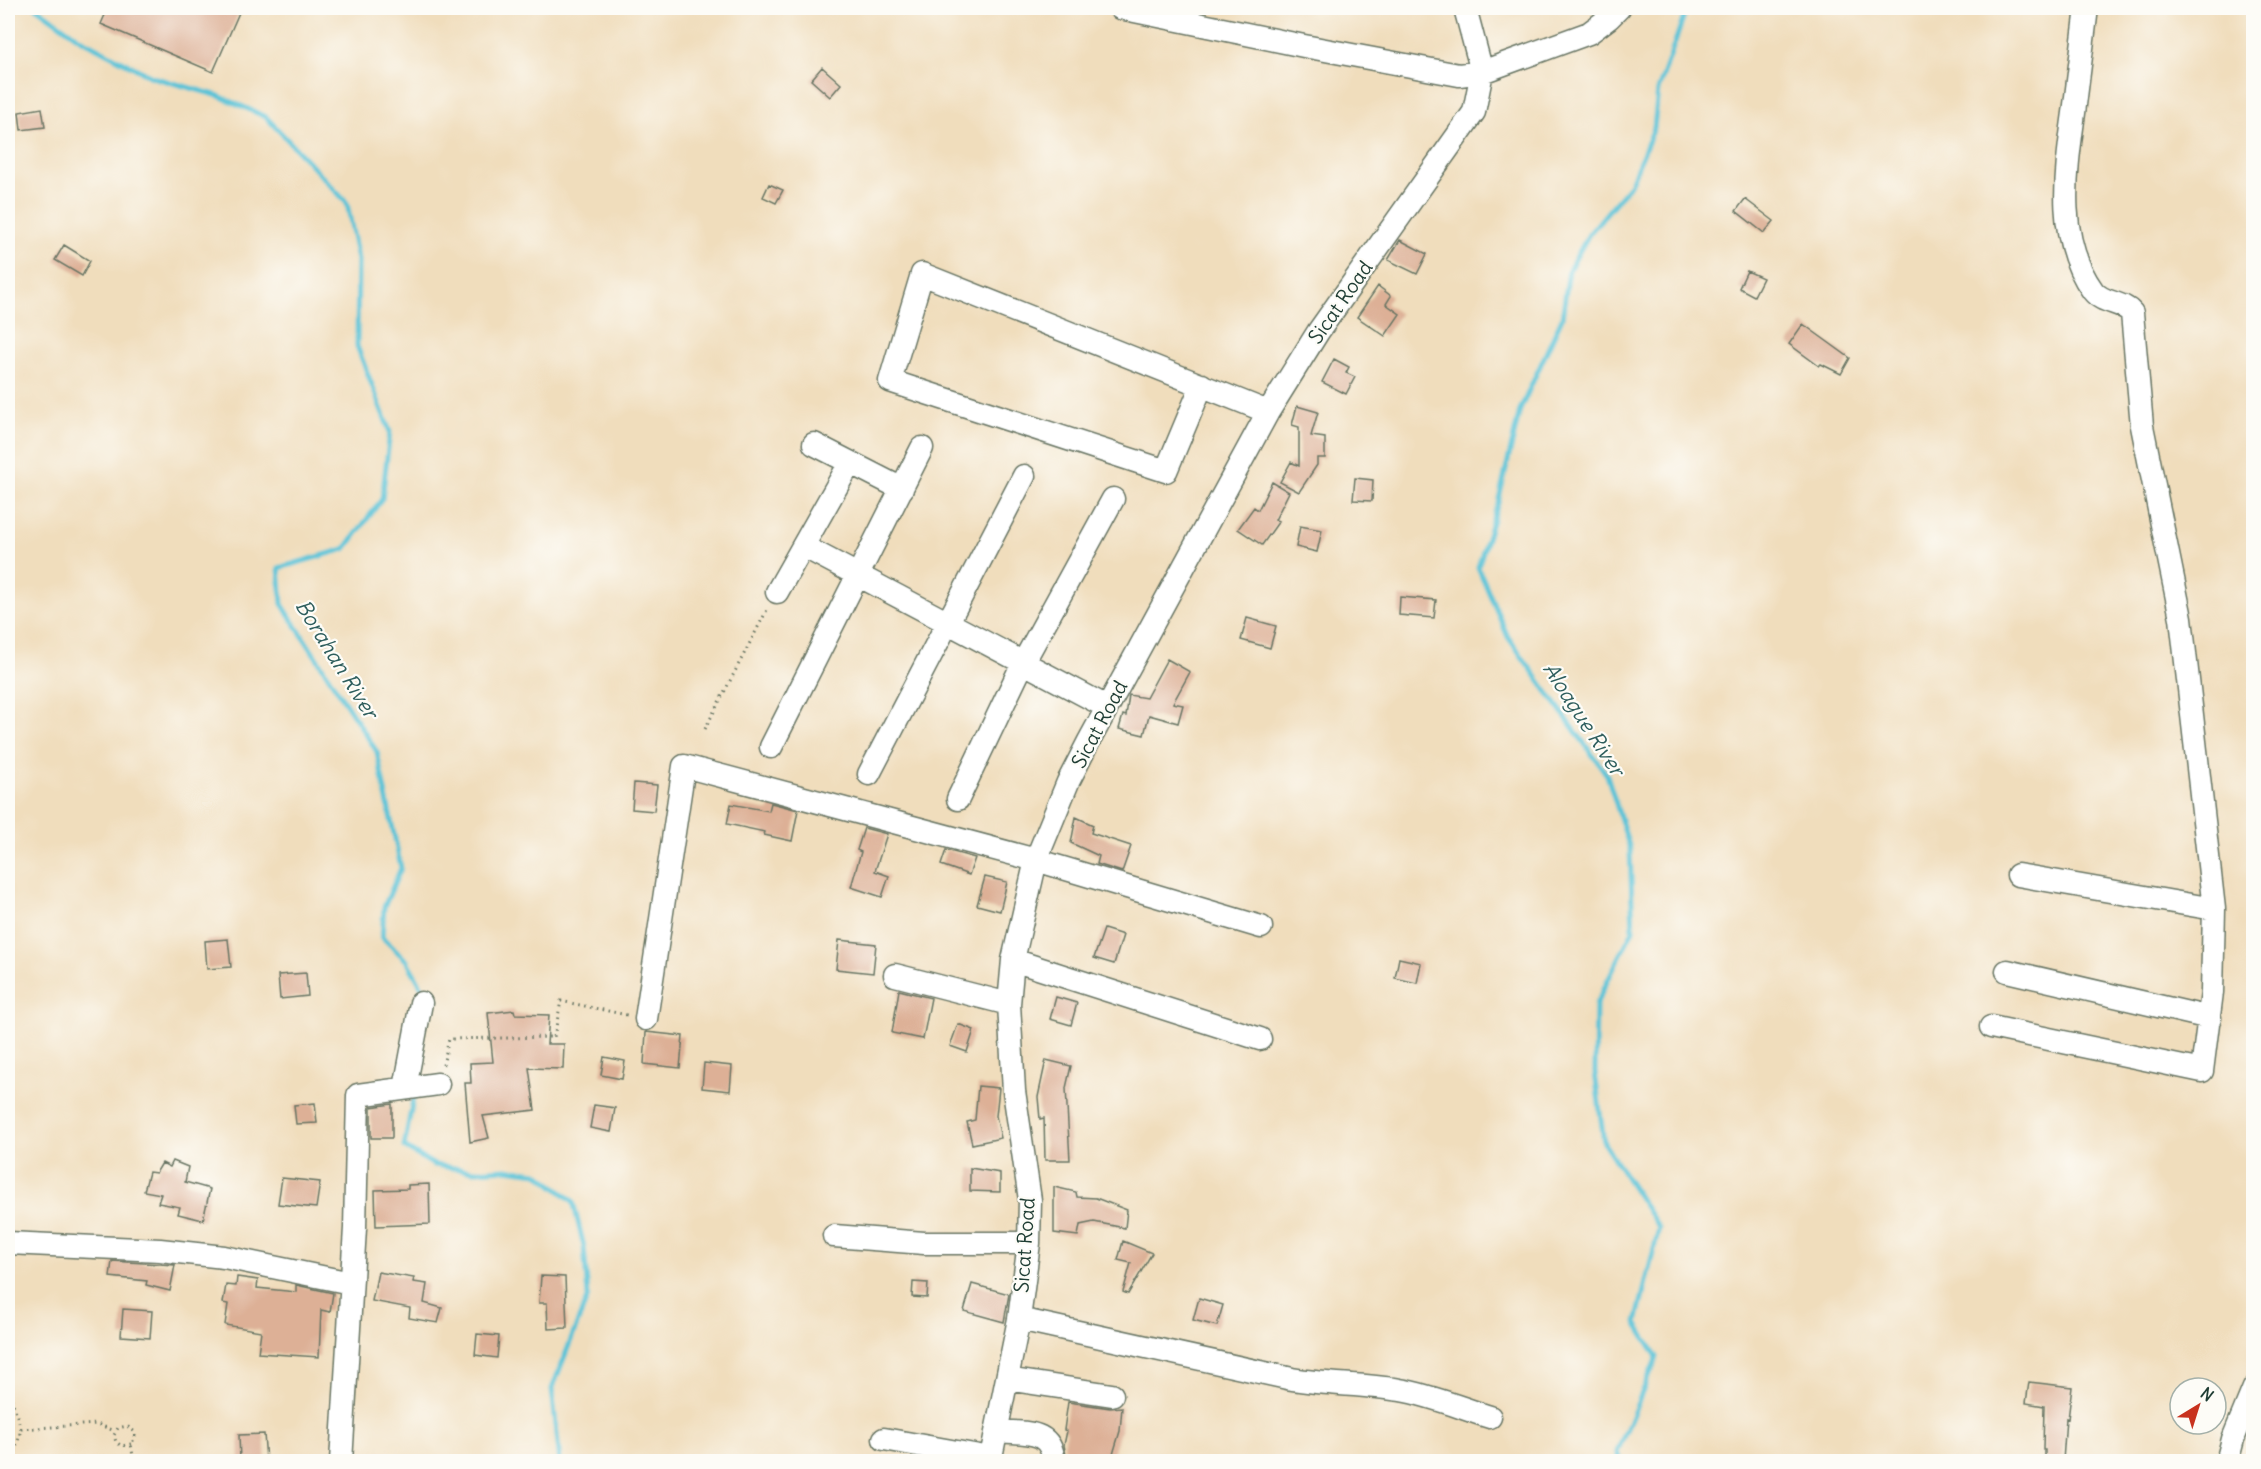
<svg xmlns="http://www.w3.org/2000/svg" width="2261" height="1469" viewBox="0 0 2261 1469" font-family="Delius,sans-serif">
<style>
.lines{fill:none;stroke-linecap:round;stroke-linejoin:round}
.stream{stroke:#5ac3d7;stroke-width:5}
.building{fill:#ddb096}
.minor-casing{stroke:#687564;stroke-width:25}
.path{stroke:#687564;stroke-width:3;stroke-dasharray:1.5 4.5;stroke-linecap:butt}
.minor{stroke:#fff;stroke-width:22}
.labels{text-anchor:middle;dominant-baseline:central;stroke-width:4.5;stroke-linejoin:round;paint-order:stroke}
.street-label{font-size:20px;fill:#1f3d34;stroke:#fdfcf7}
.water-label{font-size:21px;font-style:italic;fill:#2e5e5d;stroke:#fdfcf7}
</style>
<rect width="100%" height="100%" fill="#fdfcf7"/>
<filter id="ink" filterUnits="userSpaceOnUse"><feTurbulence type="fractalNoise" baseFrequency=".0167" numOctaves="2"/><feDisplacementMap in="SourceGraphic" scale="12" xChannelSelector="R" yChannelSelector="G"/><feConvolveMatrix kernelMatrix="1 2 1 2 8 2 1 2 1" color-interpolation-filters="sRGB"/></filter>
<filter id="wash" filterUnits="userSpaceOnUse"><feTurbulence type="fractalNoise" baseFrequency=".008" numOctaves="4" result="noise"/><feDisplacementMap in="SourceGraphic" scale="24" xChannelSelector="R" yChannelSelector="G"/><feGaussianBlur stdDeviation="1.35" result="paint"/><feColorMatrix in="noise" values="0 0 0 0 0 0 0 0 0 0 0 0 0 0 0 0 0 1.4 0 .05"/><feComposite in="paint" operator="in"/></filter>
<g filter="url(#wash)">
<rect width="100%" height="100%" fill="#f0ddbc"/>
<g class="lines">
<!-- stream -->
<path class="stream" d="M37,8L80,39L152,77L219,96L266,117L347,203L358,260L357,346L390,432L382,499L345,549L279,568L282,604L377,752L401,868L384,907L382,937L407,961L428,998
M414,1094L404,1147L434,1165L474,1171L506,1169L537,1173L573,1201L584,1247L588,1296L552,1389L560,1462
M1620,1462L1617,1452L1657,1357L1636,1323L1659,1228L1604,1143L1595,1072L1596,1004L1633,930L1630,849L1607,775L1508,637L1478,567L1498,503L1520,410L1562,318L1569,270L1589,234L1630,185L1654,128L1658,90L1687,8"/>
</g>
<g id="blocks">
<!-- building -->
<path class="building" d="M108,8H241L213,72L101,24Z
M822,67L841,84L830,97L811,80Z
M42,108L45,127L21,130L19,112Z
M769,184L783,190L776,203L763,197Z
M1745,199L1774,221L1764,233L1736,211Z
M1400,240L1427,254L1417,274L1388,260Z
M64,245L90,261L82,276L55,260Z
M1747,271L1763,278L1754,296L1739,288Z
M1378,286L1391,296L1386,304L1400,314L1385,336L1357,317Z
M1803,324L1850,358L1841,374L1821,364L1819,366L1789,344Z
M1334,359L1349,367L1346,373L1355,377L1346,394L1322,382Z
M1297,406L1318,412L1311,436L1325,438V458H1317V465L1299,492L1280,482L1291,462L1299,466V427L1292,425Z
M1355,478L1373,480L1372,501L1353,500Z
M1272,482L1289,492L1275,520L1279,521L1262,545L1238,529L1254,507L1258,510Z
M1300,526L1322,530L1317,552L1296,547Z
M1400,597L1436,600L1434,618L1399,615Z
M1247,618L1276,626L1270,648L1241,640Z
M1167,659L1190,672L1173,703L1183,705L1178,723L1149,715L1144,735L1119,729L1123,715L1126,716L1129,695L1146,698Z
M634,783L657,785L654,811L632,809Z
M771,803L798,810L792,841L764,835L765,832L727,824L731,804L769,811Z
M1076,817L1093,825L1091,833L1131,846L1122,872L1097,864L1099,856L1071,843Z
M864,828L887,834L875,871L889,876L882,897L851,887L861,852L857,850Z
M946,850L975,858L969,875L941,865Z
M985,877L1007,882L1000,911L977,905Z
M1104,929L1123,935L1114,964L1094,958Z
M228,939L231,967L207,969L205,941Z
M839,940L876,944L873,973L836,969Z
M1399,958L1421,963L1417,983L1395,978Z
M306,973L308,996L280,999L278,975Z
M899,990L931,998L923,1039L892,1033Z
M1056,997L1077,1003L1071,1025L1050,1019Z
M514,1010L515,1014L549,1015L547,1044H564L563,1069L529,1068L535,1110L483,1116L489,1138L470,1142L465,1083H471L470,1063L493,1062L488,1013Z
M958,1024L974,1030L967,1052L950,1046Z
M646,1032L683,1036L680,1068L644,1064Z
M604,1057L625,1061L622,1079L601,1075Z
M1046,1060L1071,1066L1066,1088L1070,1160H1045L1044,1118L1040,1119L1038,1097Z
M704,1063L732,1066L730,1091L702,1088Z
M978,1086L999,1088L996,1116L1001,1138L972,1144L967,1122L975,1120Z
M315,1103L317,1123L296,1124L294,1105Z
M392,1104V1138H371V1107Z
M594,1105L615,1108L611,1132L590,1128Z
M173,1161L188,1167L185,1182L210,1189L203,1220L178,1214L180,1207L158,1203L161,1194L144,1191L149,1172L156,1173L162,1163L170,1167Z
M970,1168L1000,1173V1192L970,1191Z
M282,1178L320,1182L316,1208L278,1204Z
M429,1184L430,1224L376,1226L375,1190L408,1189V1185Z
M1054,1187L1076,1192L1077,1197L1096,1198L1127,1210L1125,1228L1094,1222L1080,1225L1078,1236L1054,1233Z
M1123,1241L1152,1253L1128,1294L1123,1292L1131,1263L1118,1260Z
M112,1261L175,1265L170,1291L146,1285L147,1281L110,1277Z
M378,1272L414,1278L413,1282L427,1284L424,1303L442,1308L438,1323L409,1318L410,1308L372,1301Z
M541,1276L565,1277L567,1328L548,1329L547,1303H539Z
M237,1277L258,1280L257,1288L296,1292V1285L333,1293L330,1312L321,1310L319,1357L258,1353L261,1331L225,1325L228,1304L223,1303L226,1285L236,1286Z
M913,1282L928,1283L927,1298L912,1297Z
M972,1284L1009,1294L1004,1322L964,1311Z
M1199,1298L1223,1305L1217,1326L1193,1320Z
M123,1309L152,1311L150,1338L121,1336Z
M477,1334L499,1336L497,1358L475,1355Z
M2029,1382L2072,1387L2068,1419L2066,1418L2063,1461H2045V1450H2043L2044,1406L2026,1403Z
M1068,1402L1110,1408L1122,1407L1120,1431L1111,1461H1067L1064,1445L1067,1431L1064,1430Z
M264,1434L266,1461H240L239,1435Z"/>
</g>
</g>
<g filter="url(#ink)">
<use href="#blocks" fill-opacity="0" stroke="#687564" stroke-width="1.5"/>
<g class="lines">
<!-- minor casing -->
<g class="minor-casing">
<path id="minor" d="M1120,8L1304,46L1459,75L1482,72L1589,33L1609,18L1619,8
M1202,385L1166,471L890,381L922,274L1268,412
M814,444L902,489
M803,546L1107,707
M777,592L850,463
M771,747L922,448
M869,774L1024,476
M958,799L1023,663L1113,499
M2018,875L2214,909
M1013,960L1260,1039
M2007,971L2210,1018
M895,975L1009,1004
M646,1019L684,766L1036,860L1261,927
M1991,1027L2202,1071L2212,992L2214,909L2181,618L2142,426L2132,313C2122,301 2103,304 2093,291C2055,238 2066,172 2074,113C2078,78 2083,43 2087,8
M405,1088L421,1003
M834,1236L924,1243H1029
M8,1243L160,1250L224,1257L351,1283
M1019,1319L1292,1379C1328,1385 1364,1384 1400,1390C1430,1395 1461,1408 1490,1417
M1007,1379L1112,1395
M997,1431C1024,1434 1051,1427 1054,1462
M884,1439L991,1458
M341,1462L355,1228L358,1095L438,1084
M990,1462L1019,1319L1029,1243L1030,1200L1014,1091L1009,1004L1013,960L1036,860L1068,782L1089,741L1268,412L1318,332L1474,112L1482,72L1465,8
M2227,1462L2233,1439L2254,1388"/>
</g>
<!-- path -->
<path class="path" d="M705,729L768,608
M443,1065L449,1039L554,1037L561,1001L627,1015
M8,1387L21,1429L13,1462
M21,1429L97,1424L115,1431
M131,1444L122,1446L116,1442L114,1435L118,1428L127,1426L135,1432V1438L131,1444L134,1462"/>
<!-- minor -->
<use href="#minor" class="minor"/>
</g>
</g>
<g class="labels">
<!-- street labels -->
<g class="street-label">
<text transform="translate(1340 302) rotate(-55)">Sicat Road</text>
<text transform="translate(1099 724) rotate(-62)">Sicat Road</text>
<text transform="translate(1024 1245) rotate(-86)">Sicat Road</text>
</g>
<!-- water labels -->
<g class="water-label">
<text transform="translate(337 659) rotate(58)">Borahan River</text>
<text transform="translate(1584 719) rotate(57)">Aloague River</text>
</g>
</g>
<!-- margin -->
<rect width="2261" height="1469" fill="none" stroke="#fdfcf7" stroke-width="30"/>
<!-- north arrow -->
<g transform="translate(2198 1406) rotate(38)"><circle r="28" fill="#fdfcf7" stroke="#a4b0a9" stroke-width="1.5"/>
<path d="M0-4.5L10 22L0 15L-10 22Z" fill="#c8321e"/>
<text y="-9" font-size="16" font-weight="bold" text-anchor="middle" fill="#1f3d34">N</text>
</g>
</svg>
